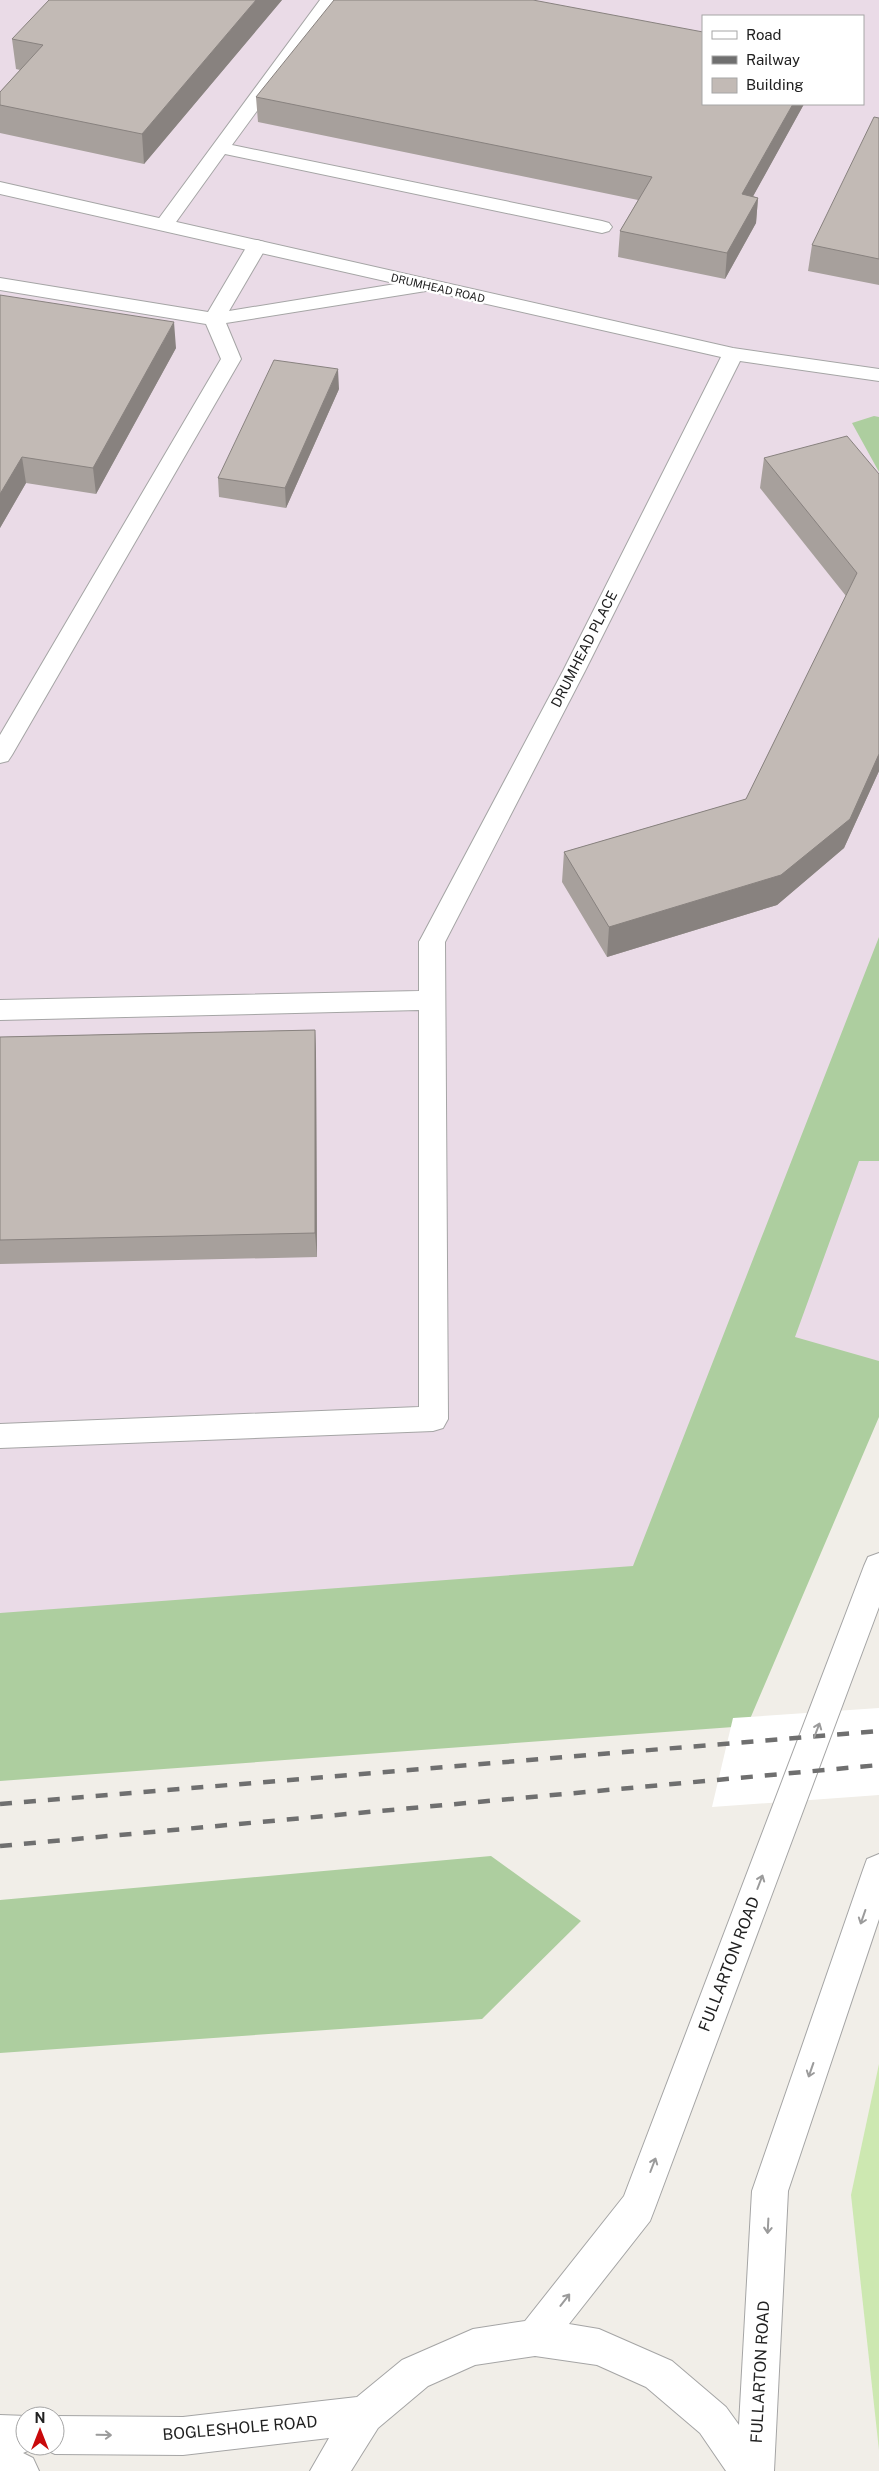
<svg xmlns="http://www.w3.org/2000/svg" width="879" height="2471" viewBox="0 0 879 2471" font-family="'Public Sans',sans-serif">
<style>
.industrial{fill:#eadbe7;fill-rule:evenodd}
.grass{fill:#cde8b1}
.forest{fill:#adce9f}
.pier{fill:#fff}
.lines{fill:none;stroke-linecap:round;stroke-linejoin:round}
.service-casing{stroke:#a5a5a5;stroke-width:2}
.minor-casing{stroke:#a5a5a5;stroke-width:2}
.tertiary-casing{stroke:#a5a5a5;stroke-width:2}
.service{fill:#fff;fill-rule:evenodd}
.minor{fill:#fff;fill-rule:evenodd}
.tertiary{fill:#fff;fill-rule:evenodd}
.rail{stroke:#6f6f6f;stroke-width:4.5;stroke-dasharray:12 12;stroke-linecap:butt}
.wall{fill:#a7a09c}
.shaded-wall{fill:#88827f}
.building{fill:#c2bab5;stroke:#88827f}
.oneway{stroke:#9b9b9b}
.labels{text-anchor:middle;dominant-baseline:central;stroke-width:5;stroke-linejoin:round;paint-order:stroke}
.far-street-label{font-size:11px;fill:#212121;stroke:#fff}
.street-label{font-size:14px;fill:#212121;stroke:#fff}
.near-street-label{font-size:16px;fill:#212121;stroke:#fff}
</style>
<rect width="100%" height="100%" fill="#f1eee8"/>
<!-- industrial -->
<path class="industrial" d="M0,0H879V1375L797,1604L0,1623ZM703,16H863V104H703Z"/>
<!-- grass -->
<path class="grass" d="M879,2064V2450L851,2195Z"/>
<!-- forest -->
<path class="forest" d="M874,416L879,417V472L852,423Z
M879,937V1161H859L795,1337L879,1361V1417L747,1726L0,1781V1613L633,1566Z
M491,1856L581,1921L482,2019L0,2053V1900Z"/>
<!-- pier -->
<path class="pier" d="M879,1708V1795L712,1807L733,1718Z"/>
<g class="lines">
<!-- service casing -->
<g class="service-casing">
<path id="service" d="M320,0H338L232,145L602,221L609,223L612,227L609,231L602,233L225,154L171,229H157L154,225L157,221Z
M257,240L264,242L267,246L229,311L426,279L433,281L436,285L433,289L426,291L226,323L241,359L12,755L8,761L0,763V735L221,359L206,324L0,290V278L208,312L247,246L250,242Z
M432,933L441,936L445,942L448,1419L443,1428L433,1431L0,1448V1424L419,1407V1010L0,1020V1000L419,991V942L423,936Z"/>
</g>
<!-- minor casing -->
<g class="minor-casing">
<path id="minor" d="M0,182L733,348L879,369V381L740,361L585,671L445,942L441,948L432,951L423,948L419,942L563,671L721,357L0,194Z"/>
</g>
<!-- tertiary casing -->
<g class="tertiary-casing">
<path id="tertiary" d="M879,1553V1607L655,2208L650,2221L569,2324L599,2329L672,2361L726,2407L739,2425L752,2191L863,1870L867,1859L879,1854V1919L788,2191L774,2471H726L700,2433L646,2387L597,2365L535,2356L475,2365L428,2386L378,2428L351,2471H310L329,2438L183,2455L55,2454L42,2448L41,2446H55V2416L183,2417L357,2397L402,2360L473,2329L525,2321L624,2196L864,1566L868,1557Z
M0,2415L27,2416L25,2446H39L23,2453L33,2458L39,2471H0Z"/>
</g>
<!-- service -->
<use href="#service" class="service"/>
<!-- minor -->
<use href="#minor" class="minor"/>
<!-- tertiary -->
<use href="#tertiary" class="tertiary"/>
<!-- rail -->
<path class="rail" d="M0,1804L879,1731
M0,1846L879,1765"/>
</g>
<!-- wall -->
<path class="wall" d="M282,0L144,164L0,133V92L20,70L16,69L12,39Z
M256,97L703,104H804L753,196L758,198L756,223L725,279L618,257L620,231L638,200L258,122Z
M879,118V285L808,271L812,245Z
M0,295L176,348L96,494L26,483L0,528Z
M339,389L286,508L219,497L218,478Z
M764,458L879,474V771L844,848L777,905L607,957L562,882L564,852L746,799L846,596L760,488Z
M315,1030L316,1055L317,1257L0,1264V1037Z"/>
<!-- shaded-wall -->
<path class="shaded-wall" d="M256,0H282L144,164L142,134Z
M793,104H804L740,220L742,194Z
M758,198L756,223L725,279L727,253Z
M174,322L176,348L96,494L93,468Z
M338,369L339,389L286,508L285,488Z
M22,457L26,483L0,528V494Z
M879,754V771L844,848L777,905L607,957L609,927Z
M315,1030L316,1055L317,1257L315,1233Z"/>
<!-- building -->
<path class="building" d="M49,0H256L142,134L0,105V92L43,45L12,39Z
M334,0H533L703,32V104H793L742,194L758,198L727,253L620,231L652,177L256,97Z
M874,117L879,118V259L812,245Z
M0,295L174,322L93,468L22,457L0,494Z
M274,360L338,369L285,488L218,478Z
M847,436L879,474V754L850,819L781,875L609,927L564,852L746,799L857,573L764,458Z
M315,1030V1233L0,1240V1037Z"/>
<!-- one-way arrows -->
<defs><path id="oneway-shaft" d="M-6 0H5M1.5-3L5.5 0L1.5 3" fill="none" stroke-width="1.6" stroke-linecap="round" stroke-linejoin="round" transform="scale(1.25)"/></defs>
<g class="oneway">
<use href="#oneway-shaft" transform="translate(817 1730) rotate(-69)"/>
<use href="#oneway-shaft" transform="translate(760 1882) rotate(-69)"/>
<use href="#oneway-shaft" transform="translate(863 1917) rotate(109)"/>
<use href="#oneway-shaft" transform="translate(811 2070) rotate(109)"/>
<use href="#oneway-shaft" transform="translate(653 2165) rotate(-69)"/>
<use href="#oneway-shaft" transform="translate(768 2226) rotate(93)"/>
<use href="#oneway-shaft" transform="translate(565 2300) rotate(-52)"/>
<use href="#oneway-shaft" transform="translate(104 2435) rotate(1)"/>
</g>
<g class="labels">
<!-- far-street labels -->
<g class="far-street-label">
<text transform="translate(438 288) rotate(13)">DRUMHEAD ROAD</text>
</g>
<!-- street labels -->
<g class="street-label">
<text transform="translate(584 649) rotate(-63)">DRUMHEAD PLACE</text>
</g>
<!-- near-street labels -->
<g class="near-street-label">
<text transform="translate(729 1964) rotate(-69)">FULLARTON ROAD</text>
<text transform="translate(760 2372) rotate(-87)">FULLARTON ROAD</text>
<text transform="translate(240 2428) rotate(-5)">BOGLESHOLE ROAD</text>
</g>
</g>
<!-- legend -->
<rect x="702" y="15" width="162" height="90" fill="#ffffff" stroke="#a6a6a6"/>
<rect x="712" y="31" width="25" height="8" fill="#ffffff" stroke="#a6a6a6"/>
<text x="746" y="40" font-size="15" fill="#212121">Road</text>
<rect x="712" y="56" width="25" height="8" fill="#6f6f6f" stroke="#a6a6a6"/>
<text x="746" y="65" font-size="15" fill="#212121">Railway</text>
<rect x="712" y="78" width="25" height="15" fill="#c2bab5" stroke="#a6a6a6"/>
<text x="746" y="90" font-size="15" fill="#212121">Building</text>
<!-- north arrow -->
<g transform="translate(40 2431)"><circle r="24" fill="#ffffff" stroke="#a6a6a6"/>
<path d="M0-4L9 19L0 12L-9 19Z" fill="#c9090b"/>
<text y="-8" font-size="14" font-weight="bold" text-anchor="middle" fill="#212121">N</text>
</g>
</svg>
